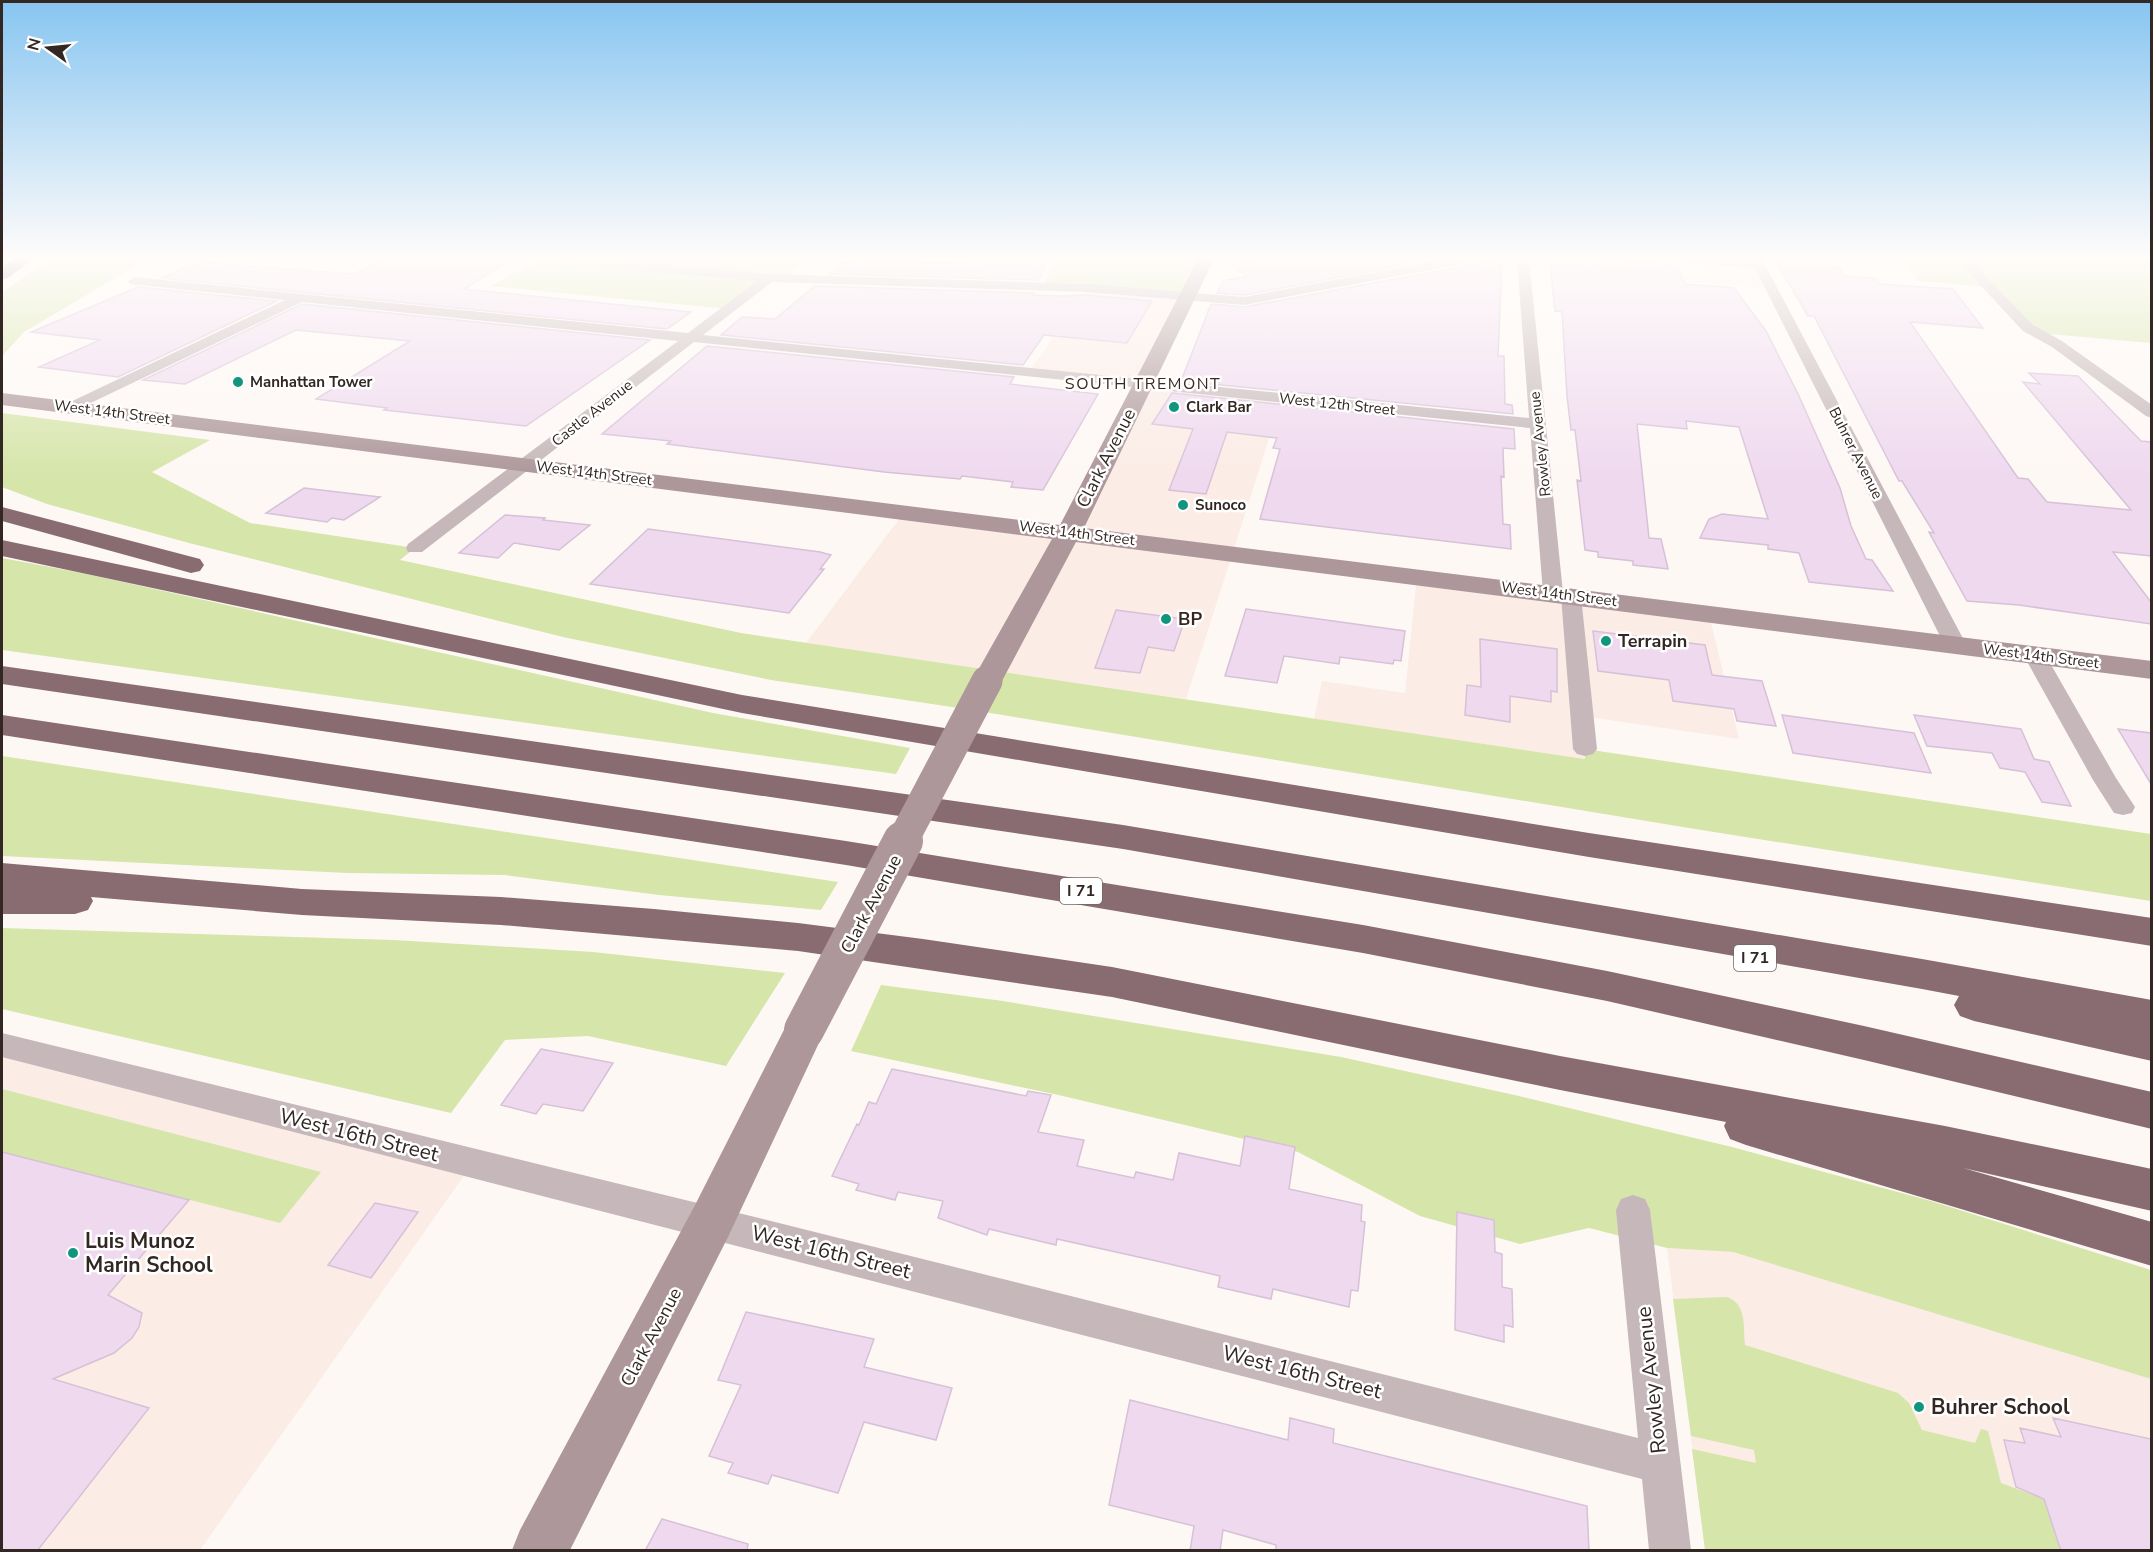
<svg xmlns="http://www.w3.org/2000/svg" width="2153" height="1552" viewBox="0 0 2153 1552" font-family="'Nunito Sans',sans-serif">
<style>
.built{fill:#fbece5}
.green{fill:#d6e5aa}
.building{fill:#efd9ef;stroke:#d6c1d7;stroke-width:1.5}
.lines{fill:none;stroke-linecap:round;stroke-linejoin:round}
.street{fill:#c6b8ba;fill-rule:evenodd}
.secondary{fill:#ad979b;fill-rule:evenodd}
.highway{fill:#896c72;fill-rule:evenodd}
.secondary-bridge-far1{stroke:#ad979b;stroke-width:31}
.secondary-bridge{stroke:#ad979b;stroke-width:40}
.poi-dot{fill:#11957f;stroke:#fff;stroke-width:2}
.labels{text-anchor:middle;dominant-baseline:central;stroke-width:5;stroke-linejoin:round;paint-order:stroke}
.far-poi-label{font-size:15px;font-weight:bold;fill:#322722;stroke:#fff;text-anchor:start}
.far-street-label{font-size:15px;fill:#322722;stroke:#fff}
.far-neighbourhood-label{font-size:16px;letter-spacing:1.5px;fill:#3d281d;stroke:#fff}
.shield{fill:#fff;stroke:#706864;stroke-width:1.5}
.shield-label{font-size:16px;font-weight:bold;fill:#322722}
.street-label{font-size:18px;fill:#322722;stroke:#fff}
.poi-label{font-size:18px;font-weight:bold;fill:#322722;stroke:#fff;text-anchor:start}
.near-street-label{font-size:21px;fill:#322722;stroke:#fff}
.near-poi-label{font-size:21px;font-weight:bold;fill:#322722;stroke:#fff;text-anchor:start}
</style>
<rect width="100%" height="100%" fill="#fef8f5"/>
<!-- built -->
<path class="built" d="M1466,259H1684L1758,265L1770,288L1524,269V273L1488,270L1466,275L1440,264Z
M1087,288L1187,296L1143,384L1282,398L1186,699L806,643L905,511L1069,532L1143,385L1028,373Z
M1417,576L1709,614L1739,739L1582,716L1586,759L1314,719L1322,681L1405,693Z
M2,1045L473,1163L200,1550H2Z
M1667,1248L1733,1252L2151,1379V1550H1705Z"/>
<!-- green -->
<path class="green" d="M51,259H147L24,332L2,356V292Z
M539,259H804L787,279L769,278L728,309L491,286Z
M1057,259H1206L1187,296L1043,286Z
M1901,259H2148L2152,261L2151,343L2038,333L1989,287L1918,281Z
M2,413L210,440L152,472L250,523L415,548L400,560L741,633L1585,759V749L2151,834V901L1689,828L972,710L771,680L563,637L189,543L47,504L2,487Z
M2,558L82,573L713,713L910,748L896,774L2,650Z
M2,756L838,882L821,910L659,895L505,875L348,873L2,856Z
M2,928L394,940L593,952L785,973L726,1066L588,1036L505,1040L451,1113L2,1009Z
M881,985L1003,1001L1341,1057L1519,1096L1732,1147L1931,1201L2151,1270V1379L1733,1252L1667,1248L1589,1228L1520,1244L1420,1216L1298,1152L1063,1096L851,1051Z
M2,1089L321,1172L280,1223L2,1152Z
M1727,1297C1747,1304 1743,1326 1745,1345L1898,1393L1909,1403L1922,1430L1975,1443L1981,1429L1988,1431L2001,1483L2044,1499L2061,1550H1705L1692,1449L1756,1463L1754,1450L1691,1436L1673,1299Z"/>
<!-- building -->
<path class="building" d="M384,259H513L464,289L691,312L667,329L161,278L199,262L354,274Z
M1265,259H1399L1409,264L1244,295L1217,293L1223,281L1247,276L1231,265Z
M1502,259L1498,356H1504L1505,404L1512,405L1513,414L1181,381L1211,304L1244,307Z
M1778,259H1817L1821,266L1839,267L1844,276L1875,278L1879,284L1953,289L1983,328L1910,322L2018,478L2028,479L2047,502L2131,510L2023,382L2040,384L2029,373L2078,376L2141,441L2151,442V556L2113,552L2151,602V624L2019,605L1967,601L1929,532L1934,533L1902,481H1899L1814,316H1808L1777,263H1780Z
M853,261L1022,265L1045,266L1039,280L829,274L842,263H852Z
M1621,261L1677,265L1685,284L1734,288L1766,331L1798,394L1840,488L1851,526L1866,559L1872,560L1893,591L1809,582L1799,553L1768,549V545L1700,538L1709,519L1722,514L1768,519L1739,427L1686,421L1687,429L1637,424L1649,538L1661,539L1668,569L1633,565V561L1598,557V552L1585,550L1577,480L1581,481L1575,430H1571L1567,396L1562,312L1555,311L1550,264L1623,267Z
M815,286L1034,293L1033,295L1066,296L1085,295L1152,301L1127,343L1044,335L1023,365L721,335L742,317L775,319Z
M138,287L277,301L118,377L39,367L100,340L31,332Z
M302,304L650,340L526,426L384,410L387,408L316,399L410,341L296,330L185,384L143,380Z
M707,346L1014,377L1010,384L1098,394L1043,490L1011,487L1013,482L962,476L960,479L884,472L667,444L671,441L602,434Z
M1172,393L1514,429L1515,449L1503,448L1504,477L1501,476L1503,524L1510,525L1511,549L1260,519L1280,449L1273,448L1277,438L1227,432L1206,494L1169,490L1193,429L1152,424Z
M304,488L380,497L344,520L332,518L327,522L266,513Z
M505,515L545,518L543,520L590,525L559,550L514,543L498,558L459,553Z
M648,529L820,552L831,555L820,569H824L789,613L590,584Z
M1246,609L1405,631L1401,661L1394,660L1393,664L1340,657L1339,664L1284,656L1277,683L1225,676Z
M1116,610L1185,619L1174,651L1148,647L1140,673L1095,668Z
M1593,631L1705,645L1712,675L1762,681L1776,726L1737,721L1734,709L1673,701L1669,680L1598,671Z
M1480,639L1557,649V692L1551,691V702L1510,696V722L1465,715L1467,685L1481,687Z
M1782,715L1914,733L1931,773L1793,753Z
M1914,715L2021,729L2034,759L2049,762L2071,806L2042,802L2025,772L2000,768L1992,753L1927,746Z
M2118,729L2151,733V784Z
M541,1049L613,1063L583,1111L543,1104L536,1114L501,1105Z
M892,1069L1026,1096L1028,1091L1051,1095L1038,1132L1084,1140L1077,1166L1134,1178L1136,1172L1173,1180L1179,1153L1240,1166L1245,1136L1295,1147L1289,1189L1362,1205L1361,1221L1365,1222L1358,1291L1351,1290L1349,1307L1273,1289L1271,1299L1218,1287L1220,1276L1161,1262L1057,1239L1056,1245L989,1229L987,1235L938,1218L943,1201L898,1192L895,1200L856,1190L859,1184L832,1176L857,1124L859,1125L869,1102L876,1104Z
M2,1152L189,1200L108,1295L142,1313L139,1327L132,1338L114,1353L53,1379L149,1408L37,1551H2Z
M375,1203L418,1212L371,1278L328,1265Z
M1457,1212L1494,1220L1495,1252L1502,1254V1287L1512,1289L1513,1327L1504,1325V1342L1455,1330Z
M746,1312L874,1339L864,1367L952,1388L936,1440L864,1422L838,1493L772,1475L768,1484L728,1473L733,1463L709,1456L741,1385L718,1380Z
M1130,1400L1288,1440L1290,1418L1334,1429L1333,1443L1587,1506L1589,1551H1276V1545L1223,1530L1220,1551H1190L1194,1526L1109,1505Z
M2053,1418L2151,1439V1551H2061L2044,1499L2016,1487L2004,1440L2025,1443L2020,1428L2061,1437Z
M662,1519L748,1544L747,1551H645Z"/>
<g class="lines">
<!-- street -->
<path class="street" d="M549,259H598L769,274L1087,284L1244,297L1446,259H1472L1466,263L1244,305L1087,292L772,282L703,335L1529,418L1517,259H1529L1563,593L1560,597H1546L1543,593L1530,428L694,342L422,552H408L406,548L408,544L678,341L302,302L76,410L71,412L63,407L66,404L285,300L130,284L128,281L134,277L688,333L757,281L555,263Z
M1678,259H1762L1967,646L1963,650L1956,652L1949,650L1945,646L1755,268L1684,263Z
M1956,259H1969L2033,325L2062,341L2152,405V418L2146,416L2052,347L2023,331Z
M1571,590L1578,592L1581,596L1597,749L1593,754L1585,756L1577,754L1573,749L1561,596L1564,592Z
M2035,650L2043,651L2046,656L2116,778L2135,807L2132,813L2123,815L2114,813L2093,780L2024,656L2027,651Z
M2,1033L759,1218L1638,1438L1616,1210L1621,1199L1633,1195L1645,1199L1650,1210L1691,1550H1649L1642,1479L2,1057Z"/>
<!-- secondary -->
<path class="secondary" d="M1198,259H1214L1084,528L2152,661V679L1076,542L1002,681L998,687L987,690L976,687L972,681L1052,539L2,405V393L1060,525Z
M804,1014L818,1018L825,1030L728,1237L570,1550H512L520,1530L694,1207L790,1018Z"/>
<!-- highway -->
<path class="highway" d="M13,259H33L8,278L2,279V267Z
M2,507L200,559L204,565L200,571L191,573L2,521Z
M2,540L742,695L1589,833L2152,918V946L1589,857L742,713L2,556Z
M2,666L1123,825L1922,959L2152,1000V1061L1974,1021L1960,1016L1954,1005L1959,996L1922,989L1123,849L2,684Z
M2,715L846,841L1363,925L1607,971L1864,1026L2152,1092V1129L1864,1060L1607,1001L1363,953L846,865L2,735Z
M2,863L302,889L501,897L654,909L798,923L923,939L1112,967L1560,1056L1945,1126L2152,1169V1211L1963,1168L2152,1222V1266L1746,1145L1730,1139L1724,1126L1726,1122L1560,1090L1112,997L798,951L501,925L302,915L91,897L93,901L88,910L75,914H2Z"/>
<!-- secondary-bridge-far1 -->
<path class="secondary-bridge-far1" d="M902,842L987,681"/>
<!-- secondary-bridge -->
<path class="secondary-bridge" d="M804,1030L903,841"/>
</g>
<!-- sky -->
<linearGradient id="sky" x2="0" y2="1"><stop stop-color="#87c5f1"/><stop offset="0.54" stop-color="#fffcfa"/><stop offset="1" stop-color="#fffcfa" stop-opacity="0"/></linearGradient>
<rect width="2153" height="476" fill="url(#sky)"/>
<!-- markers -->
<g class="poi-dot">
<circle cx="238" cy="382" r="6"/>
<circle cx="1174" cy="407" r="6"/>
<circle cx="1183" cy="505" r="6"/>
<circle cx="1166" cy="619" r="6"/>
<circle cx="1606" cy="641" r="6"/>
<circle cx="73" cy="1253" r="6"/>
<circle cx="1919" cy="1407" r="6"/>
</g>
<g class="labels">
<!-- far-poi labels -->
<g class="far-poi-label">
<text x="250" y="382">Manhattan Tower</text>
<text x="1186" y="407">Clark Bar</text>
<text x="1195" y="505">Sunoco</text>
</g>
<!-- far-street labels -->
<g class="far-street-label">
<text transform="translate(1337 404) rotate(6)">West 12th Street</text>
<text transform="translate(112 412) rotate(7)">West 14th Street</text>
<text transform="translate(592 413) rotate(-38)">Castle Avenue</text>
<text transform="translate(1540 444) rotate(-96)">Rowley Avenue</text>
<text transform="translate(1856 453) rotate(63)">Buhrer Avenue</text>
<text transform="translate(594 473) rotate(7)">West 14th Street</text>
<text transform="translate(1077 533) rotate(7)">West 14th Street</text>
<text transform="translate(1559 594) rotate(7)">West 14th Street</text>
<text transform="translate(2041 656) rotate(7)">West 14th Street</text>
</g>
<!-- far-neighbourhood labels -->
<g class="far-neighbourhood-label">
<text x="1143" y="384">SOUTH TREMONT</text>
</g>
<!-- shield labels -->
<g class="shield">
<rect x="1060" y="878" width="42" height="26" rx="4.5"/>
<rect x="1734" y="945" width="42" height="26" rx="4.5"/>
</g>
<g class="shield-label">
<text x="1081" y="891">I 71</text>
<text x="1755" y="958">I 71</text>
</g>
<!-- street labels -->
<g class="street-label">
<text transform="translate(1106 458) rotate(-63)">Clark Avenue</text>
<text transform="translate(871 904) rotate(-62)">Clark Avenue</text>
<text transform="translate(651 1337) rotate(-62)">Clark Avenue</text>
</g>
<!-- poi labels -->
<g class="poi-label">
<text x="1178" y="619">BP</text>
<text x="1618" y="641">Terrapin</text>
</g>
<!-- near-street labels -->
<g class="near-street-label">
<text transform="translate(359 1135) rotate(14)">West 16th Street</text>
<text transform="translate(831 1252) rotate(14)">West 16th Street</text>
<text transform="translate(1302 1372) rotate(14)">West 16th Street</text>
<text transform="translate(1651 1380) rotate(-96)">Rowley Avenue</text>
</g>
<!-- near-poi labels -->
<g class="near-poi-label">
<text x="85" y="1241">Luis Munoz<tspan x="85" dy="24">Marin School</tspan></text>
<text x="1931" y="1407">Buhrer School</text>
</g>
</g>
<!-- border -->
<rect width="2153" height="1552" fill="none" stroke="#322722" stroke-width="6"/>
<!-- north arrow -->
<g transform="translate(48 48) rotate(285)" stroke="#ffffff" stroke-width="4.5" paint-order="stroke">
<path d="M0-4.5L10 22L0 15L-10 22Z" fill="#322722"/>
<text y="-9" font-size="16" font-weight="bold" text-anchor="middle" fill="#322722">N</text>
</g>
</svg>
